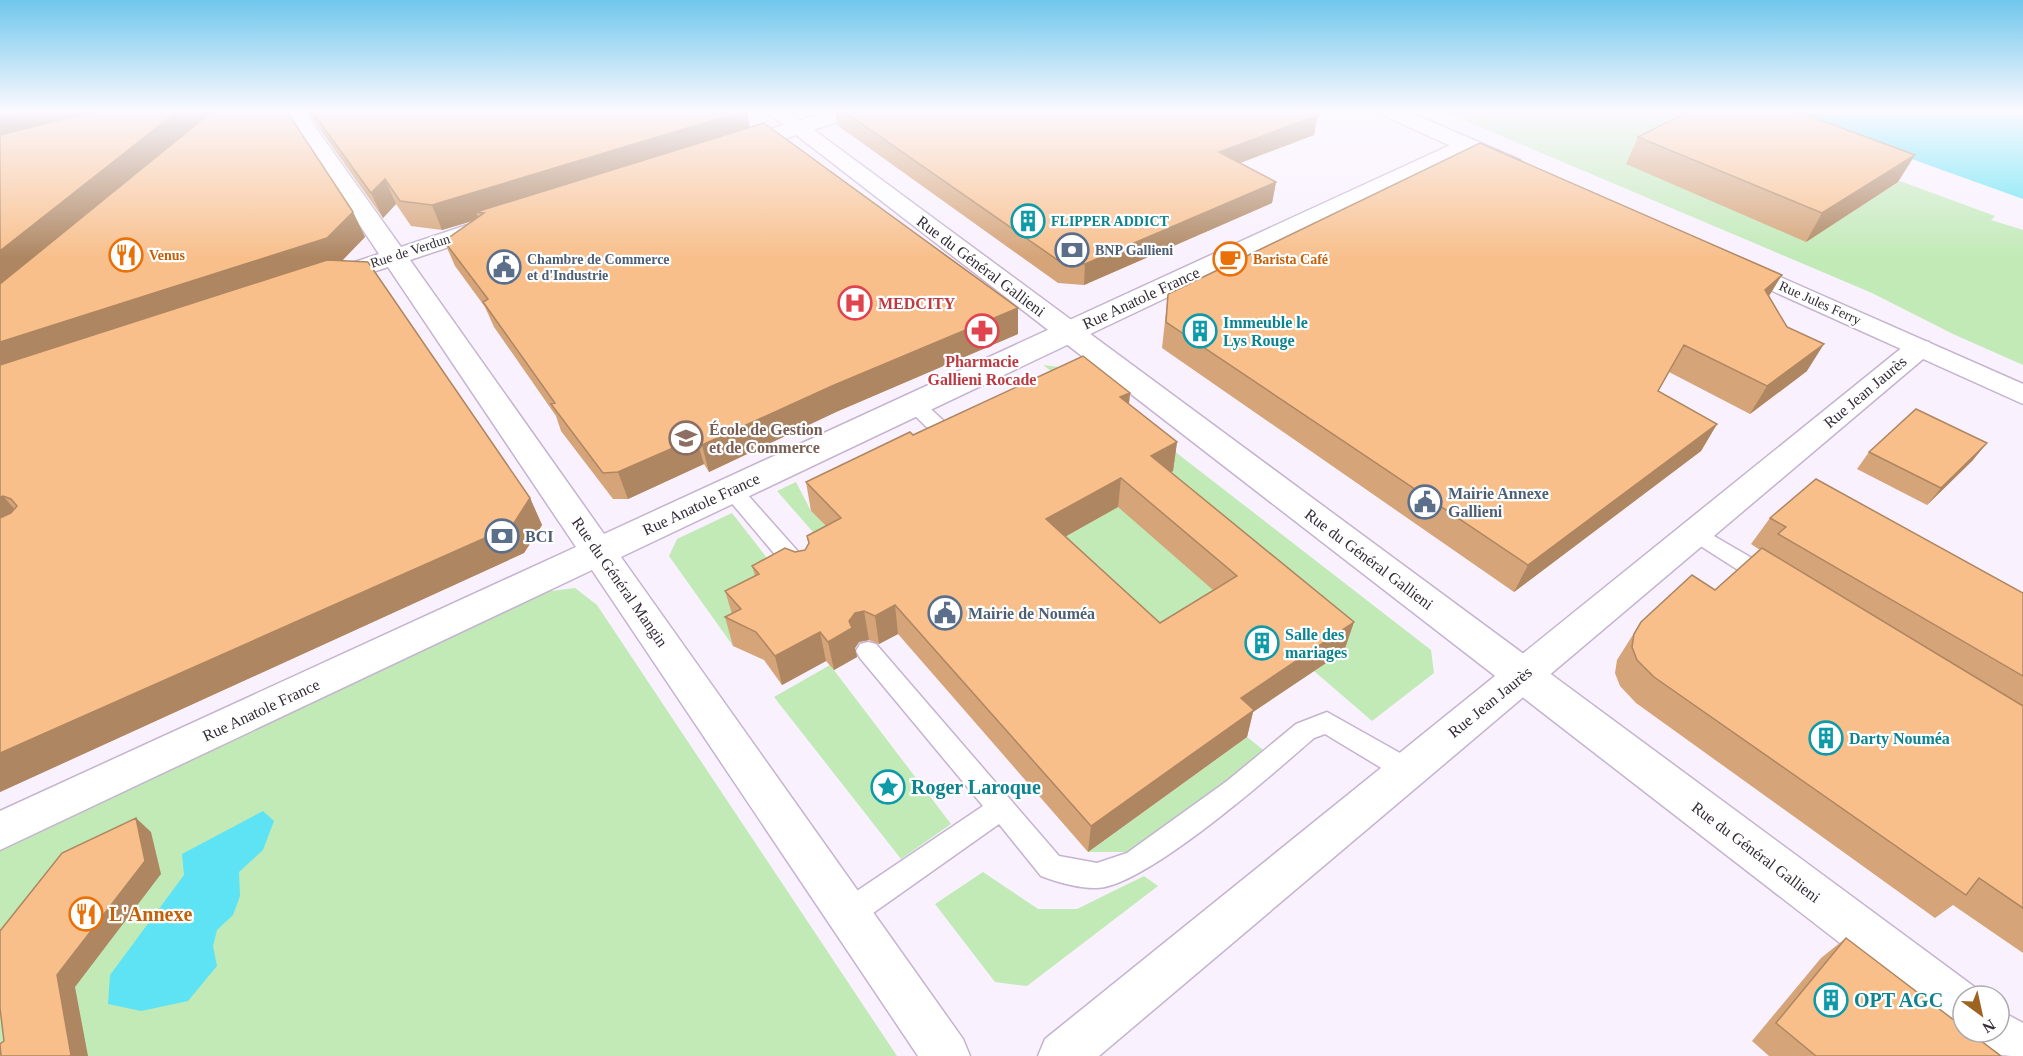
<svg xmlns="http://www.w3.org/2000/svg" width="2023" height="1056" viewBox="0 0 2023 1056" font-family="'Times New Roman',serif">
<style>
.green{fill:#c1eab7}
.water{fill:#5de3f4}
.lines{fill:none;stroke-linecap:round;stroke-linejoin:round}
.lane-casing{stroke:#c5b3d0;stroke-width:3}
.street-casing{stroke:#c5b3d0;stroke-width:3}
.primary-casing{stroke:#c5b3d0;stroke-width:3}
.lane{fill:#fff;fill-rule:evenodd}
.street{fill:#fff;fill-rule:evenodd}
.primary{fill:#fff;fill-rule:evenodd}
.wall{fill:#d5a478;fill-rule:evenodd}
.shaded-wall{fill:#ae8661}
.building{fill:#f8bf8b;stroke:#ae8661;stroke-width:1.5;fill-rule:evenodd}
.labels{text-anchor:middle;dominant-baseline:central;stroke-width:4.5;stroke-linejoin:round;paint-order:stroke}
.far-culture-label{font-size:14px;font-weight:bold;fill:#0d838f;stroke:#fff;text-anchor:start}
.far-service-label{font-size:14px;font-weight:bold;fill:#4e5e75;stroke:#fff;text-anchor:start}
.far-street-label{font-size:14px;fill:#342d38;stroke:#fff}
.far-food-label{font-size:14px;font-weight:bold;fill:#c56008;stroke:#fff;text-anchor:start}
.street-label{font-size:16px;fill:#342d38;stroke:#fff}
.health-label{font-size:16px;font-weight:bold;fill:#be3a42;stroke:#fff;text-anchor:start}
.culture-label{font-size:16px;font-weight:bold;fill:#0d838f;stroke:#fff;text-anchor:start}
.education-label{font-size:16px;font-weight:bold;fill:#785e54;stroke:#fff;text-anchor:start}
.service-label{font-size:16px;font-weight:bold;fill:#4e5e75;stroke:#fff;text-anchor:start}
.near-culture-label{font-size:20px;font-weight:bold;fill:#0d838f;stroke:#fff;text-anchor:start}
.near-food-label{font-size:20px;font-weight:bold;fill:#c56008;stroke:#fff;text-anchor:start}
</style>
<rect width="100%" height="100%" fill="#f9f1fe"/>
<!-- green -->
<path class="green" d="M1440,110H1724L1806,241L1900,181L1995,216L1991,220L2023,230V365L1953,334L1872,293Z
M1043,365L1067,368L1431,650L1434,673L1372,721L1314,671L1343,651L1158,653L1046,548L1074,388Z
M796,482L811,511L846,547L833,555L777,491Z
M732,513L785,581L734,621L748,638L733,646L669,556L677,539Z
M575,588L597,605L897,1056H0V851L543,592Z
M830,665L951,824L901,859L774,697Z
M1247,737L1266,752L1131,852H1088Z
M983,872L1038,909H1077L1144,876L1158,886L1027,986L995,982L935,904Z"/>
<!-- water -->
<path class="water" d="M1775,110H2023V199Z
M263,811L274,821L263,850L239,872L240,896L233,915L217,930L213,946L217,966L188,1001L141,1011L108,1004L110,975L184,875L182,854Z"/>
<g class="lines">
<!-- lane casing -->
<g class="lane-casing">
<path id="lane" d="M914,398L921,400L957,433L960,438L957,443H943L907,408L905,404L907,400Z
M731,482L738,484L810,565L813,571L810,577L802,579L794,577L724,494L721,489L724,484Z
M1695,525L1776,572L1779,578L1776,584L1768,586L1760,584L1688,538L1684,533L1688,528Z
M868,642L876,644L1059,856L1097,863L1127,853L1227,781L1296,724L1327,712L1416,762L1420,770L1416,778L1407,781L1398,778L1325,734L1314,738C1275,772 1142,890 1095,888C1078,888 1057,882 1041,876L999,824L859,923L849,926L839,923L835,913L839,903L983,806L860,658L856,651L860,644Z"/>
</g>
<!-- street casing -->
<g class="street-casing">
<path id="street" d="M283,110H303L401,247L479,221L488,219L497,221L500,226L497,231L410,260L604,534L1459,141H1475L1478,146L1475,151L621,557L963,1039L970,1056H918L592,570L0,850V811L576,547L388,267L327,287L318,284L314,279L318,274L379,254Z
M834,110H866L863,114L743,152H727L724,147L727,142Z
M1919,340L1929,342L1933,348L1929,354L1099,1056H1038L1045,1039L1909,342Z"/>
</g>
<!-- primary casing -->
<g class="primary-casing">
<path id="primary" d="M764,110H787L1980,991L1981,996H1963V1031L1946,1025Z
M1377,110H1404L1520,160L1523,165L1520,170H1504L1380,114Z
M1737,258L2023,384V404L1728,271L1724,266L1728,261Z
M1999,1010L2023,1023V1056C1994,1056 1984,1056 1971,1032H1999Z"/>
</g>
<!-- lane -->
<use href="#lane" class="lane"/>
<!-- street -->
<use href="#street" class="street"/>
<!-- primary -->
<use href="#primary" class="primary"/>
</g>
<!-- wall -->
<path class="wall" d="M0,110H206L207,116L353,212L365,237L342,260L530,498L542,525L524,553L0,792Z
M306,110H746L750,127L1018,334L836,412L709,472L704,464L628,499H613L561,431L556,416L494,327L485,307L455,266L444,241L472,221L442,230L411,226L396,204L383,218Z
M835,110H1311L1314,135L1240,163L1276,182L1272,203L1084,285L1058,283L837,125Z
M1638,137L1898,182L1806,242L1626,164Z
M1168,294L1769,296L1807,371L1750,414L1669,372L1658,391L1717,424L1701,451L1514,592L1162,348Z
M1130,393L1129,404L1177,442L1173,471L1171,472L1354,622L1344,651L1253,712L1247,737L1088,852L898,634L879,644L869,640L859,642L855,648L857,657L834,670L826,661L782,685L764,660L733,646L725,617L732,614L725,591L755,576L752,566L805,550L809,544L807,536L826,526L811,511L806,482L913,435ZM1118,507L1213,590L1160,623L1066,536Z
M1869,452L1973,460L1927,505L1857,469Z
M1770,518L2023,593V953L1953,905L1935,918L1636,703L1620,686L1615,673L1617,660L1641,622L1715,590L1760,550L1751,544Z
M1846,938L2001,1056H1769L1752,1041L1821,958Z"/>
<!-- shaded-wall -->
<path class="shaded-wall" d="M30,110H141L0,145V117Z
M179,110H206L208,121L0,293V251Z
M747,110L751,134L476,212L479,219L442,230L432,205Z
M819,110H828L820,112Z
M1299,110H1311L1309,118L1318,115L1314,135L1216,172L1219,152Z
M1915,155L1898,182L1806,242L1822,213Z
M385,179L396,204L383,218L371,193Z
M1276,182L1272,203L1084,285L1085,264Z
M353,212L365,237L340,263L0,376V342Z
M1782,275L1766,301L1765,290Z
M1018,308V334L836,412L709,472L702,445L832,386Z
M1824,344L1807,371L1750,414L1767,386Z
M1130,393L1127,422L1120,397Z
M1717,424L1701,451L1514,592L1528,565Z
M696,438L704,464L628,499L618,472Z
M1177,442L1173,471L1147,485L1151,456Z
M1987,443L1973,460L1927,505L1941,488Z
M1121,478L1118,507L1045,548L1046,519Z
M3,496L27,523L0,534V497Z
M530,498L542,525L524,553L0,792V753Z
M895,605L898,634L879,644L875,616Z
M864,611L869,640L859,642L855,648L857,657L834,670L828,642L849,621L855,613Z
M1354,622L1344,651L1253,712L1247,737L1088,852L1091,826L1241,698Z
M820,632L826,661L782,685L775,656Z
M136,818L151,832L161,874L75,987L88,1056H69L57,975Z"/>
<!-- building -->
<path class="building" d="M0,110H30L0,117Z
M99,110H179L0,251V135Z
M214,110H286L353,212L327,238L0,342V284Z
M311,110H747L432,205L400,201L385,179L371,193Z
M842,110H1308L1318,115L1219,152L1276,182L1085,264L1059,261Z
M1692,110H1793L1915,155L1822,213L1638,137Z
M764,123L1018,308L832,386L702,445L696,438L618,472L603,473L551,404L555,403L483,302L488,299L444,241L484,213L476,212Z
M1480,143L1782,275L1765,290L1787,327L1824,344L1767,386L1684,345L1658,391L1717,424L1528,565L1166,322L1168,294Z
M327,260L368,262L530,498L512,526L0,753V518L11,513L17,506L11,499L3,496L0,497V365Z
M1083,356L1130,393L1120,397L1177,442L1151,456L1354,622L1241,698L1254,710L1091,826L895,605L875,616L864,611L855,613L849,621L852,628L828,642L820,632L775,656L756,632L725,617L741,609L725,591L759,574L752,566L785,548L795,552L805,550L809,543L807,536L841,518L806,482L910,432L913,435ZM1121,478L1237,576L1160,623L1046,519Z
M1916,409L1987,443L1941,488L1869,452Z
M1816,479L2023,593V676L1778,534L1786,527L1770,518Z
M1762,548L2023,706V908L1979,878L1966,895L1654,677L1637,660L1632,647L1634,634L1641,622L1692,575L1715,590Z
M136,818L145,861L57,975L71,1055L69,1056H1L0,1044L4,1041L0,1008V931L62,853Z
M1846,938L1963,1027V1032H1969L2001,1056H1816L1776,1023Z"/>
<!-- sky -->
<linearGradient id="sky" x2="0" y2="1"><stop stop-color="#70c7ed"/><stop offset="0.43" stop-color="#fcf9ff"/><stop offset="1" stop-color="#fcf9ff" stop-opacity="0"/></linearGradient>
<rect width="2023" height="258" fill="url(#sky)"/>
<!-- icons -->
<defs>
<g id="building-ring" transform="scale(1.725)"><circle r="9.5" fill="#fff" stroke="#0f9aa8" stroke-width="1.5"/><path d="M-4-6H4V6H1V3H-1V6H-4ZM-2.5-4.3h1.7v1.8h-1.7ZM.8-4.3h1.7v1.8H.8ZM-2.5-1h1.7V.8h-1.7ZM.8-1h1.7V.8H.8Z" fill="#0f9aa8"/></g>
<g id="bank-ring" transform="scale(1.725)"><circle r="9.5" fill="#fff" stroke="#5c6f8a" stroke-width="1.5"/><path d="M-6-4H6V4H-6ZM0-2.3a2.3 2.3 0 1 0 0 4.6a2.3 2.3 0 1 0 0-4.6Z" fill="#5c6f8a"/></g>
<g id="restaurant-ring" transform="scale(1.725)"><circle r="9.5" fill="#fff" stroke="#e8710a" stroke-width="1.5"/><path d="M-5-6h1v4h1v-4h1v4h1v-4h1v5L-1.5 .5V6h-2V.5L-5-1ZM5-6V6H3V1.5H1.5Q1.5-4 5-6Z" fill="#e8710a"/></g>
<g id="cafe-ring" transform="scale(1.725)"><circle r="9.5" fill="#fff" stroke="#e8710a" stroke-width="1.5"/><path d="M-5.5-4.5H6V0H3Q3 3.5 0 3.5H-2.5Q-5.5 3.5-5.5 0ZM3-3.2v2h1.7v-2ZM-6 4.5H4V6H-6Z" fill="#e8710a"/></g>
<g id="civic-ring" transform="scale(1.725)"><circle r="9.5" fill="#fff" stroke="#5c6f8a" stroke-width="1.5"/><path d="M-.6-6.5H3V-4.5H.6V-3L4-1V1h2V6H-6V1h2V-1L-.6-3ZM-1.2 2.5V6h2.4V2.5Z" fill="#5c6f8a"/></g>
<g id="hospital-ring" transform="scale(1.725)"><circle r="9.5" fill="#fff" stroke="#e0444e" stroke-width="1.5"/><path d="M-5-5h3v3.5h4V-5h3V5h-3V1.5h-4V5h-3Z" fill="#e0444e"/></g>
<g id="pharmacy-ring" transform="scale(1.725)"><circle r="9.5" fill="#fff" stroke="#e0444e" stroke-width="1.5"/><path d="M-2-6h4v4h4v4h-4v4h-4v-4h-4v-4h4Z" fill="#e0444e"/></g>
<g id="university-ring" transform="scale(1.725)"><circle r="9.5" fill="#fff" stroke="#8d6e63" stroke-width="1.5"/><path d="M0-5L7-2L0 1L-7-2ZM-4 1L0 2.5L4 1V4Q0 6-4 4Z" fill="#8d6e63"/></g>
<g id="sight-ring" transform="scale(1.725)"><circle r="9.5" fill="#fff" stroke="#0f9aa8" stroke-width="1.5"/><path d="M0-6L1.8-2.2L6-1.7L2.9 1.2L3.7 5.4L0 3.3L-3.7 5.4L-2.9 1.2L-6-1.7L-1.8-2.2Z" fill="#0f9aa8"/></g>
</defs>
<g fill-rule="evenodd">
<use href="#building-ring" x="1028" y="221"/>
<use href="#bank-ring" x="1072" y="250"/>
<use href="#restaurant-ring" x="126" y="255"/>
<use href="#cafe-ring" x="1230" y="259"/>
<use href="#civic-ring" x="504" y="267"/>
<use href="#hospital-ring" x="855" y="303"/>
<use href="#pharmacy-ring" x="982" y="331"/>
<use href="#building-ring" x="1200" y="331"/>
<use href="#university-ring" x="686" y="438"/>
<use href="#civic-ring" x="1425" y="502"/>
<use href="#bank-ring" x="502" y="536"/>
<use href="#civic-ring" x="945" y="613"/>
<use href="#building-ring" x="1262" y="643"/>
<use href="#building-ring" x="1826" y="738"/>
<use href="#sight-ring" x="888" y="787"/>
<use href="#restaurant-ring" x="86" y="914"/>
<use href="#building-ring" x="1831" y="1000"/>
</g>
<g class="labels">
<!-- far-culture labels -->
<g class="far-culture-label">
<text x="1051" y="221">FLIPPER ADDICT</text>
</g>
<!-- far-service labels -->
<g class="far-service-label">
<text x="1095" y="250">BNP Gallieni</text>
<text x="527" y="259">Chambre de Commerce<tspan x="527" dy="16">et d'Industrie</tspan></text>
</g>
<!-- far-street labels -->
<g class="far-street-label">
<text transform="translate(410 251) rotate(-18)">Rue de Verdun</text>
<text transform="translate(1820 303) rotate(24)">Rue Jules Ferry</text>
</g>
<!-- far-food labels -->
<g class="far-food-label">
<text x="149" y="255">Venus</text>
<text x="1253" y="259">Barista Café</text>
</g>
<!-- street labels -->
<g class="street-label">
<text transform="translate(981 266) rotate(37)">Rue du Général Gallieni</text>
<text transform="translate(1141 298) rotate(-25)">Rue Anatole France</text>
<text transform="translate(1865 392) rotate(-40)">Rue Jean Jaurès</text>
<text transform="translate(701 504) rotate(-25)">Rue Anatole France</text>
<text transform="translate(1369 559) rotate(37)">Rue du Général Gallieni</text>
<text transform="translate(620 582) rotate(55)">Rue du Général Mangin</text>
<text transform="translate(1490 702) rotate(-39)">Rue Jean Jaurès</text>
<text transform="translate(261 710) rotate(-25)">Rue Anatole France</text>
<text transform="translate(1756 852) rotate(37)">Rue du Général Gallieni</text>
</g>
<!-- health labels -->
<g class="health-label">
<text x="878" y="303">MEDCITY</text>
<text x="982" y="361" text-anchor="middle">Pharmacie<tspan x="982" dy="18">Gallieni Rocade</tspan></text>
</g>
<!-- culture labels -->
<g class="culture-label">
<text x="1223" y="322">Immeuble le<tspan x="1223" dy="18">Lys Rouge</tspan></text>
<text x="1285" y="634">Salle des<tspan x="1285" dy="18">mariages</tspan></text>
<text x="1849" y="738">Darty Nouméa</text>
</g>
<!-- education labels -->
<g class="education-label">
<text x="709" y="429">École de Gestion<tspan x="709" dy="18">et de Commerce</tspan></text>
</g>
<!-- service labels -->
<g class="service-label">
<text x="1448" y="493">Mairie Annexe<tspan x="1448" dy="18">Gallieni</tspan></text>
<text x="525" y="536">BCI</text>
<text x="968" y="613">Mairie de Nouméa</text>
</g>
<!-- near-culture labels -->
<g class="near-culture-label">
<text x="911" y="787">Roger Laroque</text>
<text x="1854" y="1000">OPT AGC</text>
</g>
<!-- near-food labels -->
<g class="near-food-label">
<text x="109" y="914">L'Annexe</text>
</g>
</g>
<!-- north arrow -->
<g transform="translate(1981 1014) rotate(147)"><circle r="28" fill="#ffffff" stroke="#aeabaf" stroke-width="1.5"/>
<path d="M0-4.5L10 22L0 15L-10 22Z" fill="#9c6420"/>
<text y="-9" font-size="16" font-weight="bold" text-anchor="middle" fill="#342d38">N</text>
</g>
</svg>
